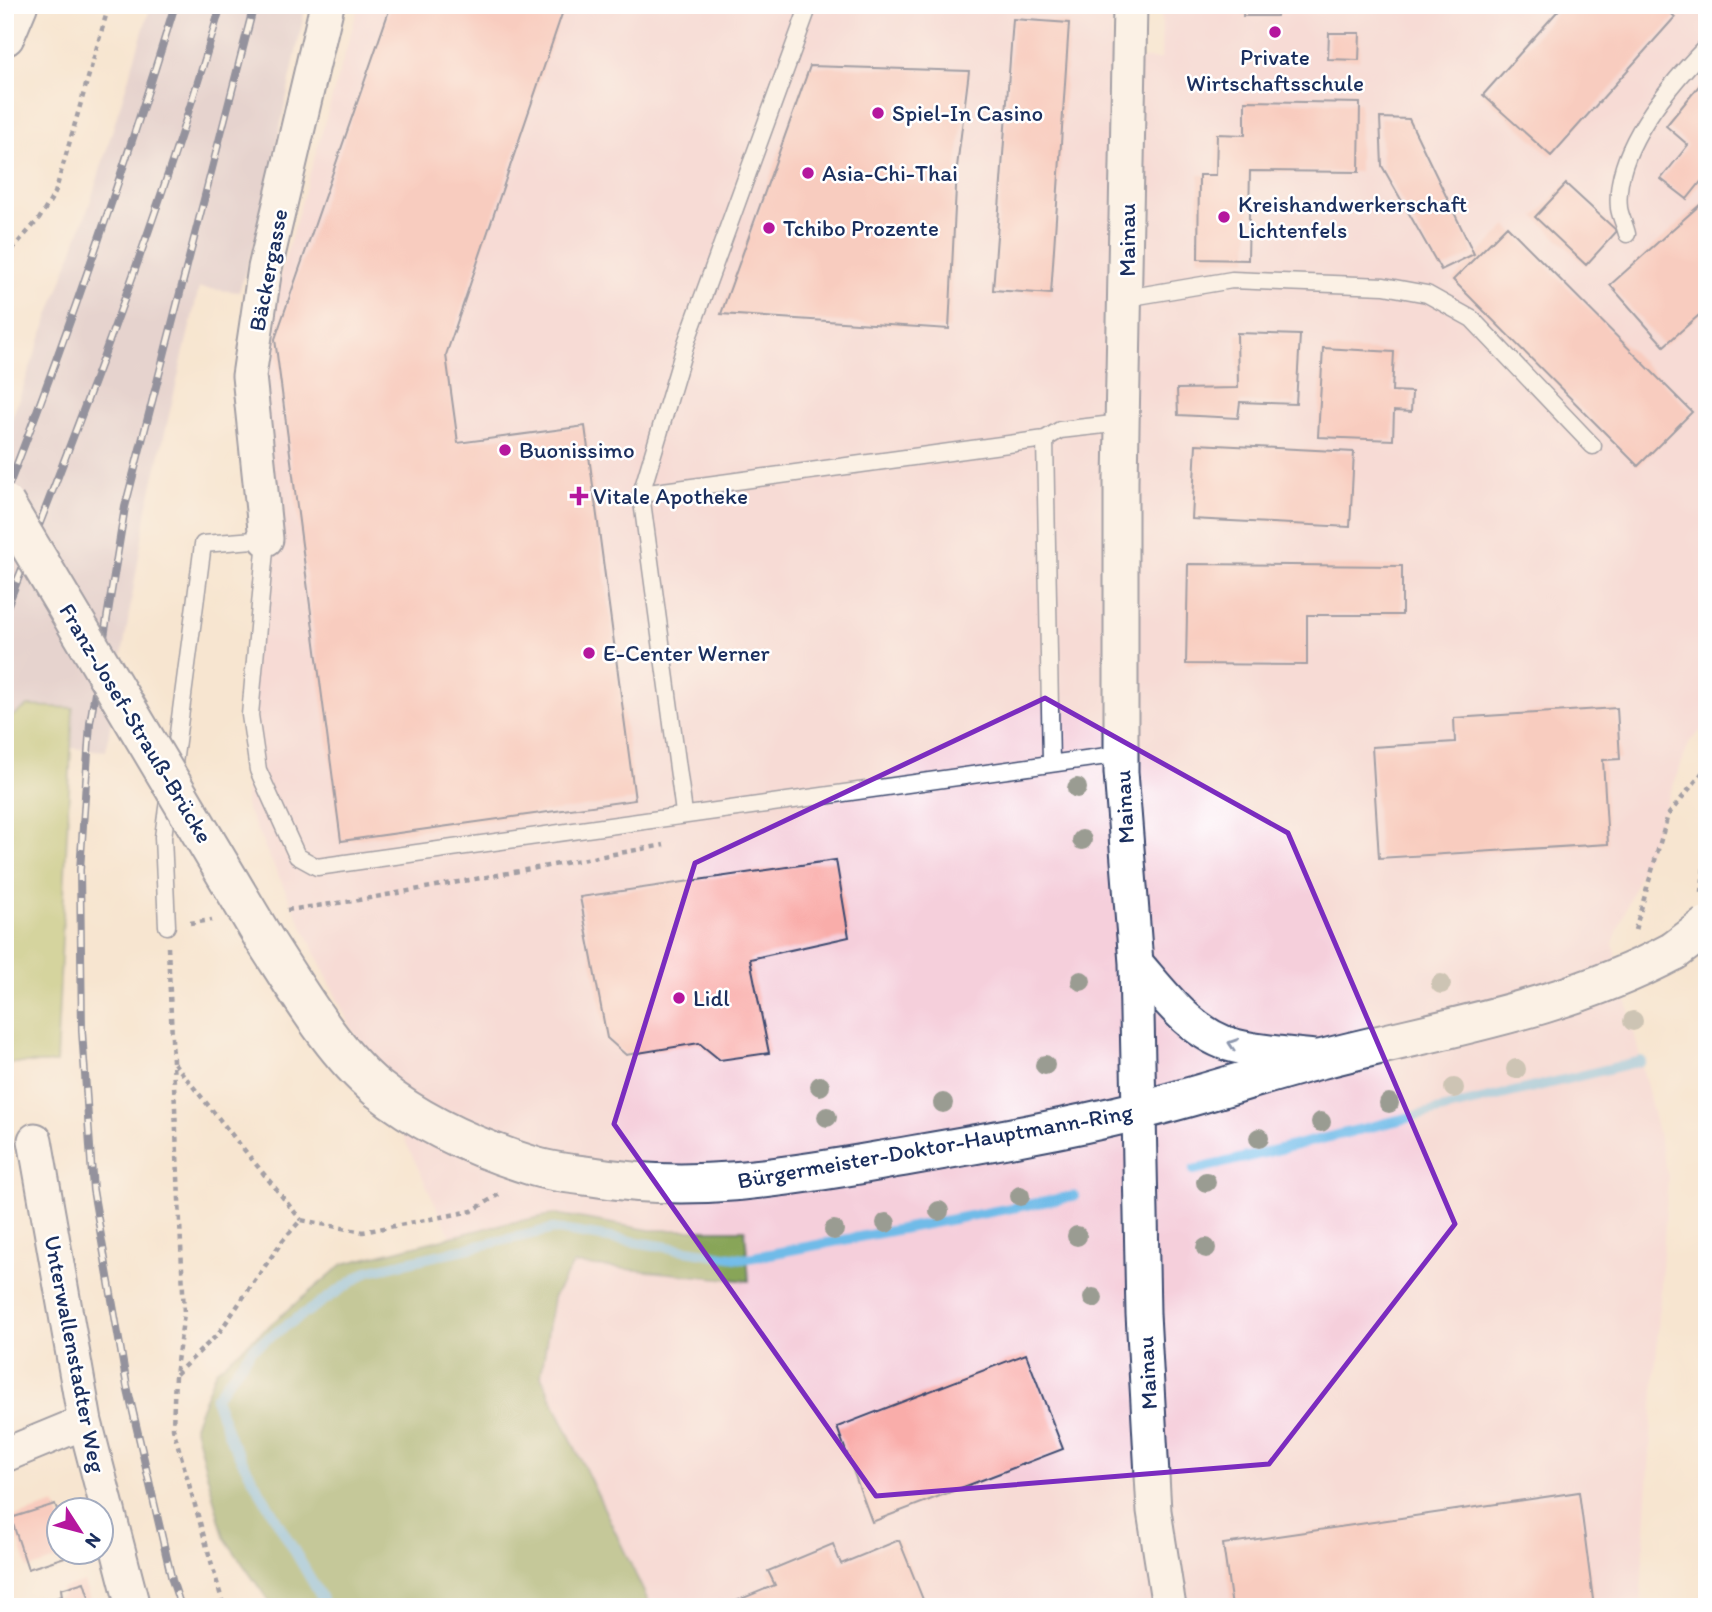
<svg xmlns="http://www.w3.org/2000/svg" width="1712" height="1612" viewBox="0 0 1712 1612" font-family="Itim,sans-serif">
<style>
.built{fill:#f5cfdb}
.industrial{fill:#d1bdcc}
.green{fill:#abbe62;stroke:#637660;stroke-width:2}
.forest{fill:#88a558;stroke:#526a5b;stroke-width:2}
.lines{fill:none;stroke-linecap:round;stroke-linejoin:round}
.stream{stroke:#6fbbe8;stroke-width:10}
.building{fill:#f9adaa}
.service-casing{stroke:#3c4a6f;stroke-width:19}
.minor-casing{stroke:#3c4a6f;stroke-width:37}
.tertiary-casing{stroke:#3c4a6f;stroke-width:42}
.path{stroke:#3c4a6f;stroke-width:4.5;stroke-dasharray:5 5;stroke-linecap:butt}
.service{stroke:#fff;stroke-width:16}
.minor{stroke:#fff;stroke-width:33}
.tertiary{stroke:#fff;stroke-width:38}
.rail-casing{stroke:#1b2f5e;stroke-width:8}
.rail{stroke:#fff;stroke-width:5;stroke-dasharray:16;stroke-linecap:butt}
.tertiary-bridge-casing{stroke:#3c4a6f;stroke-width:42;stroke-linecap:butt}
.tertiary-bridge{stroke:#fff;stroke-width:38}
.tree{fill:#9a9c92}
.oneway{stroke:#8d97ae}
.marked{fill:none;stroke:#7b2cbf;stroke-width:5;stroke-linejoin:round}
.poi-dot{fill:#b5179e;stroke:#fff;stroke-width:2.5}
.labels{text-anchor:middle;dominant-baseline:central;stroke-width:5;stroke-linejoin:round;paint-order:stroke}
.poi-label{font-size:23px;fill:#1b2f5e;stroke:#fff;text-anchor:start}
.street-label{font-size:23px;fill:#1b2f5e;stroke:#fff}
</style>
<rect width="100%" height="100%" fill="#fff"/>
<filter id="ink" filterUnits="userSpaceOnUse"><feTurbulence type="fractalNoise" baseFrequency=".0143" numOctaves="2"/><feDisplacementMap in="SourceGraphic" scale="14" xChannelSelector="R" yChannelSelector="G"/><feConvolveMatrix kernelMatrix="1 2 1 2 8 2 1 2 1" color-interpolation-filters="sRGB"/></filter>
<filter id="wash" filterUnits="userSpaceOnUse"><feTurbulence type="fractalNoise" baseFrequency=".00686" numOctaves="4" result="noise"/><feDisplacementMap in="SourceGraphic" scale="28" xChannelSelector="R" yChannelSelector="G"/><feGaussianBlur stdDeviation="1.57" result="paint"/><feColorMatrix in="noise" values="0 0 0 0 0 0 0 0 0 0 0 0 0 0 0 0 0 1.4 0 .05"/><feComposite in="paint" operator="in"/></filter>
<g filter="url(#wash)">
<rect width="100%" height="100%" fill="#f7e5d0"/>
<!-- built -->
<path class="built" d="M359,5H1112V60L1161,59L1162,5H1707V725L1690,741L1613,943L1668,1176L1640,1607H628L245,806L269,313Z"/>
<!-- industrial -->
<path class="industrial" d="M151,5H306L259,229L239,292L199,288L147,509L106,751L71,748L73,708L29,706L5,721V437L91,200Z"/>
<!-- green -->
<path class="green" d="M28,706L73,708L56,1063H5V721Z"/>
<!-- forest -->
<path class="forest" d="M556,1214L650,1230H745L749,1281L573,1264L553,1298L541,1376L651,1607H273L224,1537L194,1425L216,1370L343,1264L494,1226Z"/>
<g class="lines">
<!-- stream -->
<path class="stream" d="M1194,1170L1641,1061
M327,1607L232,1443L215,1398L253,1348L368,1271L553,1229L743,1259L1074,1196"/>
</g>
<g id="blocks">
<!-- building -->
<path class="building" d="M391,5H565L446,355L458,443L585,426L635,800L341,841L275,339Z
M1244,5H1278L1277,16H1243Z
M1563,5H1662L1675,17L1551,156L1483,95Z
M1013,19L1069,23L1051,294L993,290Z
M1329,33H1360L1359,60L1328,59Z
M810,66L969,71L957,167L949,329L721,314Z
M1707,76V174L1687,199L1661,179L1688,145L1666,126Z
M1245,101L1360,103L1359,172L1250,171L1248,260L1198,259L1199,175H1216L1217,134L1245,135Z
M1380,118L1409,119L1474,254L1441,270L1382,166Z
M1566,184L1617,231L1586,265L1535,217Z
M1702,203L1707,209V308L1664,346L1610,285Z
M1507,226L1692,412L1638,466L1453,280Z
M1237,333L1300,335L1296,404L1240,402L1238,418L1178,415L1177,389L1238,388Z
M1323,348L1394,352L1392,391L1412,392L1411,412L1394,411L1393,440L1318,437Z
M1196,444L1354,452L1350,527L1192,519Z
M1188,564L1402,566V615H1307V665L1186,664Z
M1617,708L1620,759L1603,760L1608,844L1379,858L1372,747L1455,742L1454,718Z
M836,860L849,937L750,959L769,1053L720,1060L699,1043L626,1055L607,1038L580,897Z
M1026,1354L1063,1449L872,1522L837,1427Z
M1579,1492L1594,1607H1232L1223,1544Z
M55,1504L60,1518V1553L71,1555L28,1569L11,1518Z
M899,1540L926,1607H738L736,1601L775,1585L768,1571L833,1544L841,1564Z
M84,1582L92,1607H29L62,1596L61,1589Z"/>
</g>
</g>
<g filter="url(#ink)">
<use href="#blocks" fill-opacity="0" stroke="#3c4a6f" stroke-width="2"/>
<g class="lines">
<!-- service casing -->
<g class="service-casing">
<path id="service" d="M1627,234C1625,225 1620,216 1619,208C1613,150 1669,85 1707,46
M1126,298L1232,280L1384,286L1427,294L1472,319L1593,446
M1045,439L1051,763
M641,494L686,343L809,5
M173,771L203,544L266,539L250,715L258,770L297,856L317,867L1121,754
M684,813L641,494L1045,439L1060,430L1122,423
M167,926L163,837L169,793"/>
</g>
<!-- minor casing -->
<g class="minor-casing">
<path id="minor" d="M1130,5L1121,481V772L1136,963L1143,1314L1154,1511L1169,1607
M266,539L249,376L265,268L327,5
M1136,963C1163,994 1193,1036 1235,1046C1263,1053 1293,1054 1322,1058
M35,1140L85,1422L133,1607
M5,1455L85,1422"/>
</g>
<!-- tertiary casing -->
<g class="tertiary-casing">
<path id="tertiary" d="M5,36L18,5
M266,942C298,991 333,1052 378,1089C423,1125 481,1150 536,1167C553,1172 572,1174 589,1176C688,1193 782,1178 879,1161C965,1146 1052,1132 1137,1111C1199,1096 1260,1075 1322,1059C1442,1028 1564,1010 1674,951"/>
</g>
<!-- path -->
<path class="path" d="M5,257L39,219L55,193L109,5
M1702,893L1707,821
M287,910L353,901L664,845
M190,923L212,920
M1635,930L1668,815L1707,767
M168,947L184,1314L175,1375L173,1428L224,1607
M1704,972L1707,1028
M174,1063L301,1220
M176,1374L218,1334L283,1240L301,1220L363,1232L472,1211L501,1193"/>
<!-- service -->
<use href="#service" class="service"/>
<!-- minor -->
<use href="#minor" class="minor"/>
<!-- tertiary -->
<use href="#tertiary" class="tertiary"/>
<!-- rail casing -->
<g class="rail-casing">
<path id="rail" d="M5,495C68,334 124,171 175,5
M5,612C84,412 161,212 221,5
M181,1607L172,1580L127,1386L93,1190L82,1031L80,870L90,723L125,507L254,5"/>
</g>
<!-- rail -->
<use href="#rail" class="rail"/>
<!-- tertiary-bridge casing -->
<g class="tertiary-bridge-casing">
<path id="tertiary-bridge" d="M5,504L266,942
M1674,951L1707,926"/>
</g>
<!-- tertiary-bridge -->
<use href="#tertiary-bridge" class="tertiary-bridge"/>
</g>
<!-- trees -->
<g class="tree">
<circle cx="1077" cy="788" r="10"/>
<circle cx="1082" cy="840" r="10"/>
<circle cx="1081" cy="981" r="10"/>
<circle cx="1441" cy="984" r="10"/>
<circle cx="1633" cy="1021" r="10"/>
<circle cx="1045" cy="1065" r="10"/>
<circle cx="1516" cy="1069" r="10"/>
<circle cx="820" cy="1086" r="10"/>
<circle cx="1454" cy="1088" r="10"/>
<circle cx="943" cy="1103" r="10"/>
<circle cx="1389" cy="1103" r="10"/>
<circle cx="827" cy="1117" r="10"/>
<circle cx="1321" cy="1122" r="10"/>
<circle cx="1259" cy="1138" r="10"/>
<circle cx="1206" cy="1182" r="10"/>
<circle cx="1020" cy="1196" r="10"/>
<circle cx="939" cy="1211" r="10"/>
<circle cx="886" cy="1223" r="10"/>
<circle cx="834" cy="1230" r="10"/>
<circle cx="1077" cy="1236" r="10"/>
<circle cx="1206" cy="1248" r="10"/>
<circle cx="1093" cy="1298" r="10"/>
</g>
<!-- one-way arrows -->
<defs><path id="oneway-chevron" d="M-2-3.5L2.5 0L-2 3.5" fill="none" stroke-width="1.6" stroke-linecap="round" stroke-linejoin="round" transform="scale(1.75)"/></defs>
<use class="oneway" href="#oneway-chevron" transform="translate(1233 1044) rotate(-162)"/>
</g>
<!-- marked area -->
<path d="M0 0H1712V1612H0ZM1045,698L1288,833L1455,1224L1269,1464L876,1496L614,1124L695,863Z" fill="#f7e5d0" fill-opacity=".55" fill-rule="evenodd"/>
<path class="marked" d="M1045,698L1288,833L1455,1224L1269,1464L876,1496L614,1124L695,863Z"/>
<!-- markers -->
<g class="poi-dot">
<circle cx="1275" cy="32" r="7"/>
<circle cx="878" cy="113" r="7"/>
<circle cx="808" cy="173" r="7"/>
<circle cx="1224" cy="217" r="7"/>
<circle cx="769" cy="228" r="7"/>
<circle cx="505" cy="450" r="7"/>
<path d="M575.5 485.5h7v7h7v7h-7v7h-7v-7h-7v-7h7z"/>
<circle cx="589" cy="653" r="7"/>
<circle cx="679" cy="998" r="7"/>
</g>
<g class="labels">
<!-- poi labels -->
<g class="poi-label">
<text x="1275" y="57" text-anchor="middle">Private<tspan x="1275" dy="26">Wirtschaftsschule</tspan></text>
<text x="892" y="113">Spiel-In Casino</text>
<text x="822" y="173">Asia-Chi-Thai</text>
<text x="1238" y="204">Kreishandwerkerschaft<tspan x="1238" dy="26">Lichtenfels</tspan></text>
<text x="783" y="228">Tchibo Prozente</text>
<text x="519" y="450">Buonissimo</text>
<text x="593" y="496">Vitale Apotheke</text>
<text x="603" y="653">E-Center Werner</text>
<text x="693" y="998">Lidl</text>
</g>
<!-- street labels -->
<g class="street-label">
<text transform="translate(1127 240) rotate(-90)">Mainau</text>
<text transform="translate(268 270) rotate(-79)">Bäckergasse</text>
<text transform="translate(136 723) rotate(59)">Franz-Josef-Strauß-Brücke</text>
<text transform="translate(1124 807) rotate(-93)">Mainau</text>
<text transform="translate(935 1146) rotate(-10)">Bürgermeister-Doktor-Hauptmann-Ring</text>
<text transform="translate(75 1354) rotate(79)">Unterwallenstadter Weg</text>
<text transform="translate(1147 1373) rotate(-93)">Mainau</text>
</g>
</g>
<!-- margin -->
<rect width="1712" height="1612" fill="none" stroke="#fff" stroke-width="28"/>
<!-- north arrow -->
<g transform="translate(80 1531) rotate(126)"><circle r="33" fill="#ffffff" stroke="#a4acbf" stroke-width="2"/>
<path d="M0-5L12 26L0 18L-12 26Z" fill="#b5179e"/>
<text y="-10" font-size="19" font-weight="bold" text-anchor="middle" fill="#1b2f5e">N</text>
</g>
</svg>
